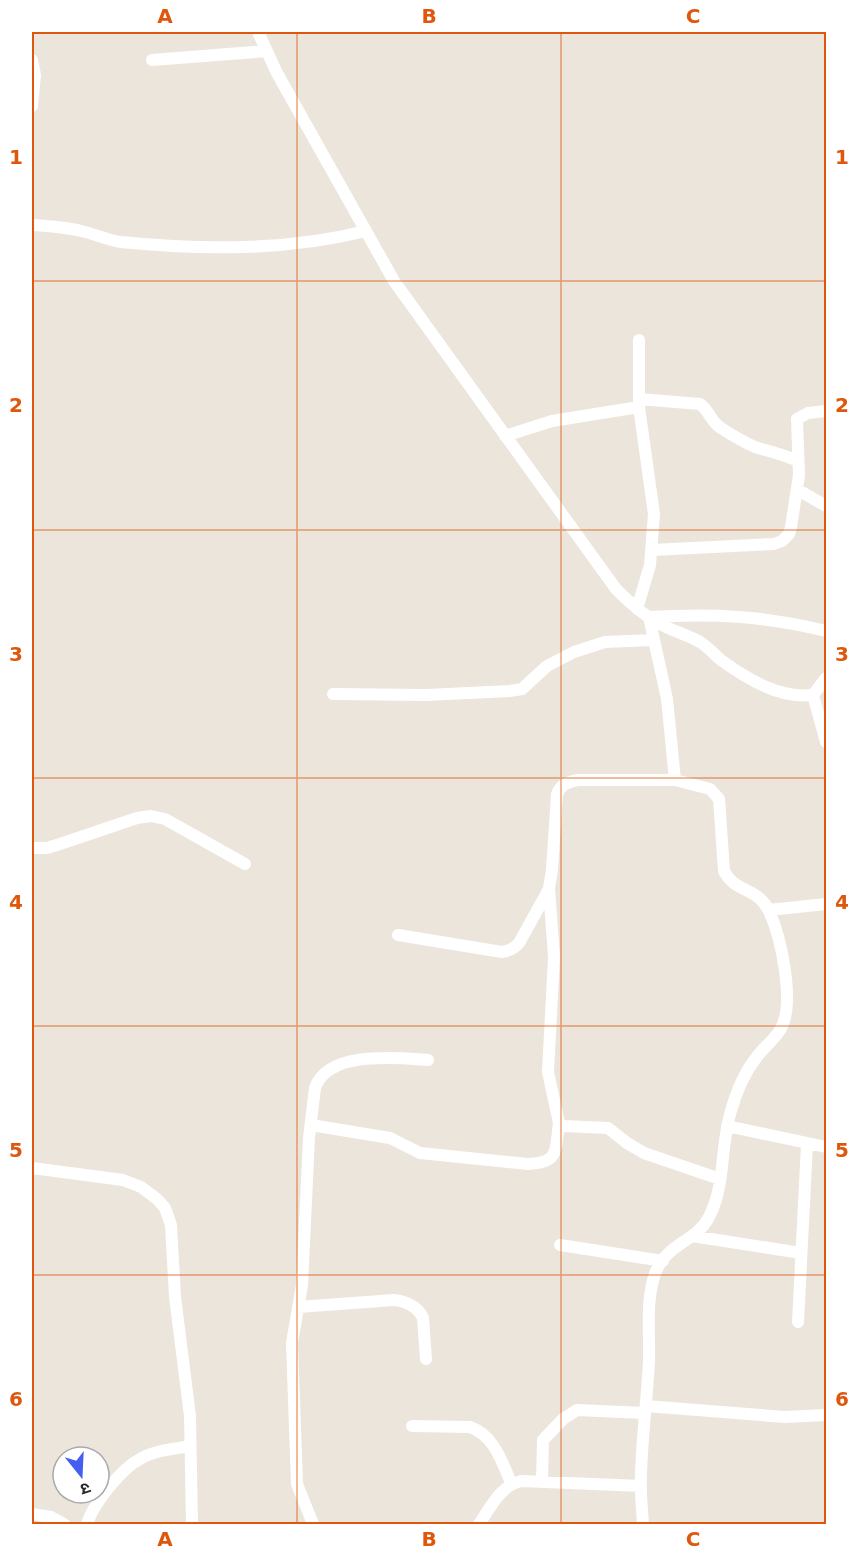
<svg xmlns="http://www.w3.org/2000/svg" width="858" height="1556" viewBox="0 0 858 1556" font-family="'DejaVu Sans','Noto Sans Devanagari',sans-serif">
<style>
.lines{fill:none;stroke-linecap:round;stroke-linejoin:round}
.minor{stroke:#fff;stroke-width:12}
.grid{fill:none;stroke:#de570d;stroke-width:1.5;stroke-opacity:0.55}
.neatline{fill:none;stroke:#de570d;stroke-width:2}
.grid-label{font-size:20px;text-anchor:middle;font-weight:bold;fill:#de570d}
</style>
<rect width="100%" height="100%" fill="#ebe5dc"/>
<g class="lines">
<!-- minor -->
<path class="minor" d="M258,32L277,73L394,281L616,589C630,603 644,616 662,625C675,632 688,635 700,642C708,647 714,654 721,660C747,679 780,699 813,695L826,678
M32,60L35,75L32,106
M152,60L267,51
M32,225C48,226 65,227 81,231C95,234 107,240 121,242C202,250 286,251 366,231
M639,399L700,404C709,410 711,422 721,428C732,435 746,444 758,448C772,452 785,455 798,461
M505,436L552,421L639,407
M798,490L826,506
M652,550L774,544L782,541L789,534L791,527L799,475L797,419L808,413L826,411
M637,609L650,565L654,514L639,407V340
M333,694L426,695L510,691L522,689L547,666L574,652L605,642L653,640
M813,695L826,742
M675,780H578C568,782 561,784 557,794L552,870L549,888L554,957L548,1072L559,1123L563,1126L608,1128L627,1143L644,1153L720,1179
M32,848H47L60,844L137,818L151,816L165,819L245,864
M769,910L826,904
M398,935L502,952C509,951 514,949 519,943L549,889
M311,1125L390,1138L420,1153L528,1164C560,1163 555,1150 559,1123
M727,1126L826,1147
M32,1168L123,1180L141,1187L157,1199L165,1208L171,1225L175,1297L190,1416L192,1524
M692,1236L801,1253
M560,1245L663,1261
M298,1307L394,1300C406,1301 418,1307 423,1318L426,1359
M798,1322L807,1144
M646,1406L785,1417L826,1415
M412,1426L470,1427C494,1435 502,1462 511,1483
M542,1481L543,1440L563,1419L577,1410L645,1413
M32,1514L51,1517L64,1524
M87,1524C93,1504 121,1469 140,1459C155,1450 174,1449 190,1446
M313,1524L297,1484L292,1343L302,1285L309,1138L315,1088C328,1050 396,1058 428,1060
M479,1524C491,1507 500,1486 521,1481L641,1486
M643,1524C642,1508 640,1491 641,1475C642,1437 647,1399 649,1361C650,1331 645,1300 656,1271C668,1243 697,1241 709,1217C726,1185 720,1145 731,1111C736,1093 745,1072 756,1058C763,1048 774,1040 780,1030C796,1005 781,937 769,911C758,887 735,893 724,871L719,799L710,789L675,780L667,699L649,617C711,613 766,616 826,631"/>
</g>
<!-- grid -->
<path class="grid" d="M297,32V1524M561,32V1524M32,281H826M32,530H826M32,778H826M32,1026H826M32,1275H826"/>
<!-- border -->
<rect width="858" height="1556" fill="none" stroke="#ffffff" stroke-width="66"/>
<!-- north arrow -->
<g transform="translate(81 1475) rotate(162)"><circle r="28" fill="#ffffff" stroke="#a9a9a9" stroke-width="1.5"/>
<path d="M0-4.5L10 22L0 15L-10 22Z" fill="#435ef0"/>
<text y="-9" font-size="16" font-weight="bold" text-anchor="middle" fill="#292929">उ</text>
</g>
<rect x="33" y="33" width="792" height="1490" class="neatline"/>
<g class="grid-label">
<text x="165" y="23">A</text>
<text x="429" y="23">B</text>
<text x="693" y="23">C</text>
<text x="16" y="164">1</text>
<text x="842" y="164">1</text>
<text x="16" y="412">2</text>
<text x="842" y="412">2</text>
<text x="16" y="661">3</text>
<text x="842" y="661">3</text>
<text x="16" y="909">4</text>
<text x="842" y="909">4</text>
<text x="16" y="1157">5</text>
<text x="842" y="1157">5</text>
<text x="16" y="1406">6</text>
<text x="842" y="1406">6</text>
<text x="165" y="1546">A</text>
<text x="429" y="1546">B</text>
<text x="693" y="1546">C</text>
</g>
</svg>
